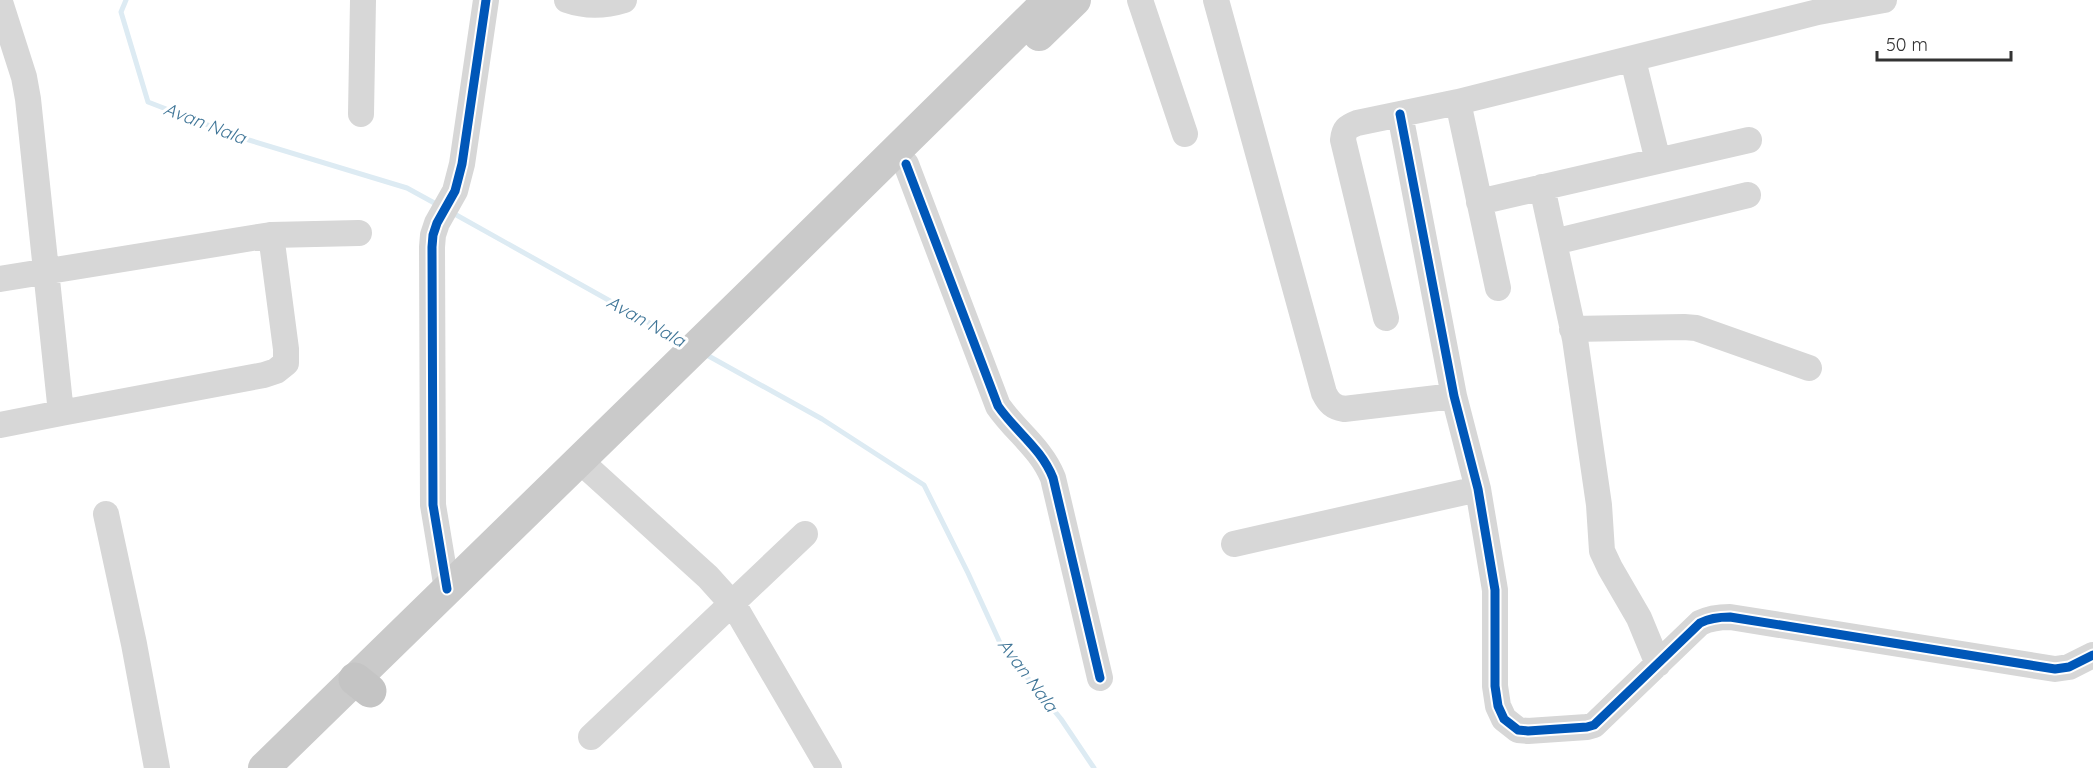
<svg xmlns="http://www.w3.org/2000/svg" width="2093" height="768" viewBox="0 0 2093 768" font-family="Quicksand,sans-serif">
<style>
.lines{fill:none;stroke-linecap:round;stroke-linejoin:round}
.stream{stroke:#ddebf3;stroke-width:5}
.minor{stroke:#d7d7d7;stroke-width:26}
.major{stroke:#cacaca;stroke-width:32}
.highway{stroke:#c4c4c4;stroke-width:33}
.cycleway-casing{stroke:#fff;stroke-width:13}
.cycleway{stroke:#0057b8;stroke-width:9}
.labels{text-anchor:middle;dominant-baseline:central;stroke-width:6;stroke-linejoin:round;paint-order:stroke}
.water-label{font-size:18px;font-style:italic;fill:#3f7597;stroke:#fff}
</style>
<rect width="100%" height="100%" fill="#fff"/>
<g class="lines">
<!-- stream -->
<path class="stream" d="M126,0L121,12L148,102L239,137L407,188L438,205
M451,212L687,344
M705,354L822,419L924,485L968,573L1001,645L1061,719L1094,768"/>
<!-- minor -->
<path class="minor" d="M567,0C587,7 605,6 624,0
M1140,0L1185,134
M1216,0L1324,393C1329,403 1333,407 1344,409L1454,396
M0,2L24,77L28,99L61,413L0,425
M1633,60L1658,161
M1458,102L1498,288
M361,114L363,0
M1400,114L1454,396L1478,489L1495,590V686L1498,706L1504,719L1518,730L1528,731L1587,727L1594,725L1700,623C1710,618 1719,617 1730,617L2055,669L2069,667L2093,655
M906,164L998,406C1016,432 1041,448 1053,478L1100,678
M1542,187L1575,339L1599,505L1602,551L1610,568L1639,618L1658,664
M1479,202L1749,140
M1554,242L1748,195
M0,279L271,235L359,233
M1386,318L1343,140C1344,129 1347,127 1357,123L1458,102L1818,12L1884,0
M1572,329L1684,327L1696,328L1809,368
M61,413L264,375L276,371L286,363V349L271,235
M579,460L708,577L735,607L829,768
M106,514L134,644L157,768
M1234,544L1478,489
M447,589L433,505L432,247L433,235L437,223L455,191L462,164L486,0
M591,737L805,534"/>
<!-- major -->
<path class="major" d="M1039,35L1075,0
M264,768L741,303L1049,0"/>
<!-- highway -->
<path class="highway" d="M355,679L370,691"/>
<!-- cycleway casing -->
<g class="cycleway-casing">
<path id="cycleway" d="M1400,114L1454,396L1478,489L1495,590V686L1498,706L1504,719L1518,730L1528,731L1587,727L1594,725L1700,623C1710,618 1719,617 1730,617L2055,669L2069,667L2093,655
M906,164L998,406C1016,432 1041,448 1053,478L1100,678
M447,589L433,505L432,247L433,235L437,223L455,191L462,164L486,0"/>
</g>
<!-- cycleway -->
<use href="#cycleway" class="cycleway"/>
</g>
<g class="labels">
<!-- water labels -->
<g class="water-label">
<text transform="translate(205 123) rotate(21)">Avan Nala</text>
<text transform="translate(646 321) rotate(29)">Avan Nala</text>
<text transform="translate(1028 675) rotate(53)">Avan Nala</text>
</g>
</g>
<!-- scale -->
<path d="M1877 51v9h134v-9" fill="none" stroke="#333333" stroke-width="3"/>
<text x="1886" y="51" font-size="18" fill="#333333" stroke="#ffffff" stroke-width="4.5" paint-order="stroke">50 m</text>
</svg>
